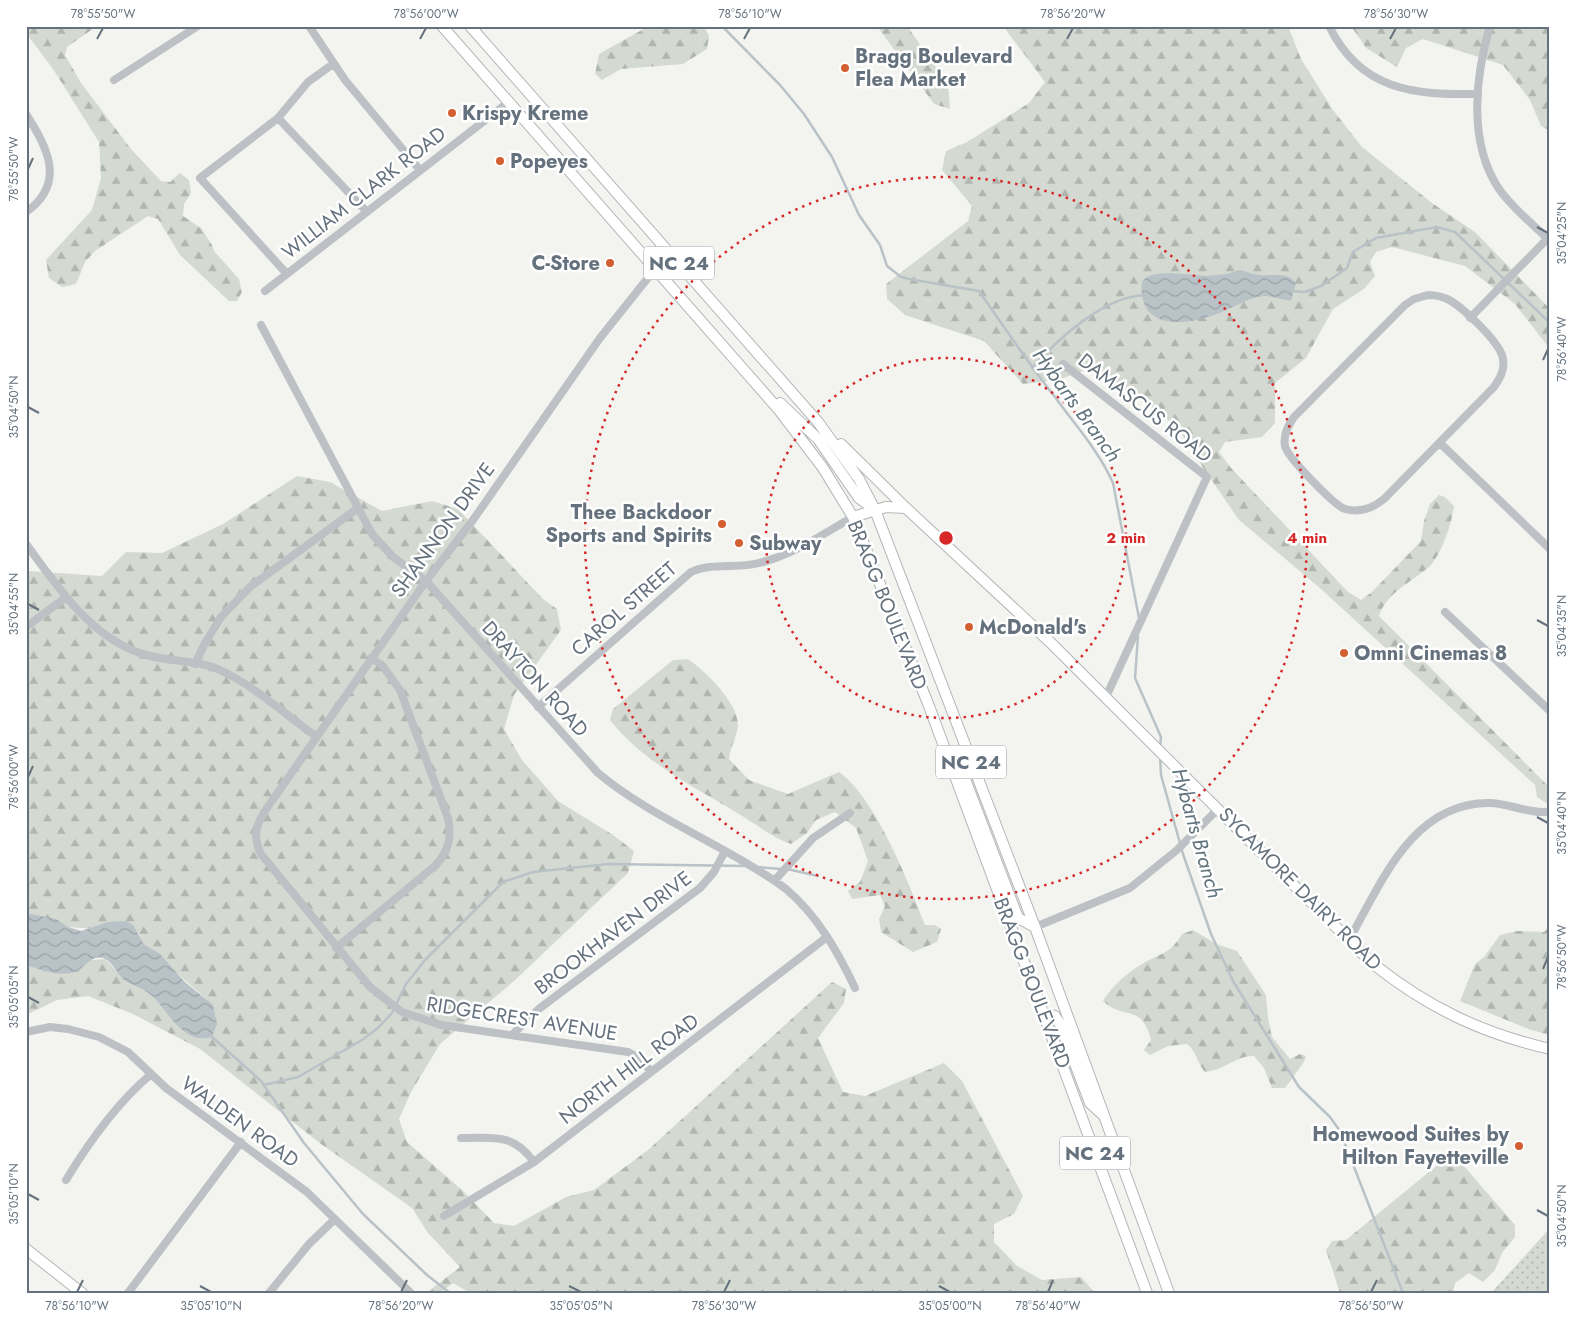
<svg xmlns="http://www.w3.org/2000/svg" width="1576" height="1319" viewBox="0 0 1576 1319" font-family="Jost,sans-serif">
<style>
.grass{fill:url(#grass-dots)}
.forest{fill:url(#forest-firs)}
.water{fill:url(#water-waves)}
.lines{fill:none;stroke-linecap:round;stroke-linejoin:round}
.stream{stroke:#b9c2c7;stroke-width:2.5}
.major-casing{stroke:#b3b6b9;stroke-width:12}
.minor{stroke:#bdc0c4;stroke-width:8}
.major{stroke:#fff;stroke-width:10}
.ticks{fill:none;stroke:#65727e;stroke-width:2}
.ring{fill:none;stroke:#d62828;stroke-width:2.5;stroke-dasharray:2.5 5}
.poi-dot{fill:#d35e30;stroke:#fff;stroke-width:2}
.labels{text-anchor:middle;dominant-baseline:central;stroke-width:5;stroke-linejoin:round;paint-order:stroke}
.shield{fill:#fff;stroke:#939ca5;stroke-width:1}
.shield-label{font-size:19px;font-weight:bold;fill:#65727e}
.poi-label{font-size:20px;font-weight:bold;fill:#65727e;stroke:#fff;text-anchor:start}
.street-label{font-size:20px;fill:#65727e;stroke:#fff}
.water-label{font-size:21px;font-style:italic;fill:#61737c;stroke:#fff}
.centre{fill:#d62828;stroke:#fff;stroke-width:2.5}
.ring-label{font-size:15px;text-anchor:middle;font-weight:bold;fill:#d62828;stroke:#fff;stroke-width:5;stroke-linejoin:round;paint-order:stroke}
.neatline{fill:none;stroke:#65727e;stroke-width:2}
.ticks-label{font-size:12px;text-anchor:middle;fill:#65727e}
</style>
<defs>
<pattern id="grass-dots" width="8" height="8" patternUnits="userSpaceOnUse" patternTransform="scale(1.25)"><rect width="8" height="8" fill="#d4dad1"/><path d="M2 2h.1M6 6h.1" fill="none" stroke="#b0b5af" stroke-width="1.8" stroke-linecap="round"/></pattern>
<pattern id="forest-firs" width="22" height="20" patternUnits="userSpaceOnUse" patternTransform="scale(1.25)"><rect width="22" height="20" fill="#d4dad1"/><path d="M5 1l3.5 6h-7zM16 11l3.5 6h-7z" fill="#b0b5af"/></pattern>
<pattern id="water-waves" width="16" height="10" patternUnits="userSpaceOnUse" patternTransform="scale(1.25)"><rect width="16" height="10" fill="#b9c2c7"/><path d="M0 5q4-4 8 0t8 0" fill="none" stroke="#9aa2a7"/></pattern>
</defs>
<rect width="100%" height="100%" fill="#f3f4f0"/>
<!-- grass -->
<path class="grass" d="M1550,1228V1293H1491Z"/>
<!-- forest -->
<path class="forest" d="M26,26H97L67,47L65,55L81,83L131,149L161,181L170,182L180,173L189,180L191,193L184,204L183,216L201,228L212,245L214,251L239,279L242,292L237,301H229L180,255L158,219L148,216L95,251L85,262L76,284L62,287L49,278L46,260L92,210L101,178L99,142L53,69L26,33Z
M649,26H704L709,36L707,49L683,64L621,69L602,80L595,74L599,54Z
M877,26H907L948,84L950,109L934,104Z
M1003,26H1288L1301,59L1333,110L1362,147L1432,203L1475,232L1550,309V349L1515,304L1465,266L1392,247L1376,252L1370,262L1375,276L1364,289L1333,309L1306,358L1275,383V423L1262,437L1225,442L1219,452L1231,468L1348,592L1361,600L1372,592L1421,541L1424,521L1430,504L1439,495L1445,497L1454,506C1452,523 1442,553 1430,566C1412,582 1387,592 1379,616L1549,787L1550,798L1546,803L1537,797L1535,785L1321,589L1239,520L1195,456L1177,427L1130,392L1086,370L1057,380L1023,384L984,341L905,315L887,299L886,284L968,221L972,206L942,170L946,151L967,142L1029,103L1045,82Z
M1351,26H1550V131L1541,126L1530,100L1503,65L1423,39L1406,48L1397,67L1366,48Z
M297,476L330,482L382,511L432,501L458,509L543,599L557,609L561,630L514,695L504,729L522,760L558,801L613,835L634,851L628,873L514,981L440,1044L411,1092L399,1119L407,1142L462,1190L494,1223L514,1226L566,1197L594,1190L648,1150L832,982L846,989L844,1003L818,1038L843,1092L865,1096L944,1063L962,1081L1023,1196L1014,1214L994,1224V1242L1017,1266L1042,1280L1081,1277L1095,1293H470L453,1283L440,1293H426L460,1267L428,1233L412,1208L321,1144L200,1049L133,1014L88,996L57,1000L26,1015V965L105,959L130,984L146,991L157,999L217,1024L205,998L169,966L159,953L144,944L138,932L68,927L26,914V568L29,571L102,576L126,552L162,553L223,524Z
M688,659C705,671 739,703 738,726C738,733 730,748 729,759L749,780L788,794L839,772C875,797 909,883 925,925H935L941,929L937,942L913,952L881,932L879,919L885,906L880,895L852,899L848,891L860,882L868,861L856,828L835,812L816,820L807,833L791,844C771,837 756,824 739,814C693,786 644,763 610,720L613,709L673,660Z
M1550,926V1035L1531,1030L1460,1001L1475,964L1484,957L1500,935L1517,931L1544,932Z
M1193,930L1216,944L1237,951L1266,995L1268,1018L1272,1037L1290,1059L1300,1054L1306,1056L1304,1062L1285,1088H1272L1264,1068L1254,1056C1237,1055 1225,1070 1205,1072C1197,1063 1197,1052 1187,1044L1168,1046L1150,1055L1144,1050L1151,1040C1141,1002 1124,1021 1103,1001C1112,986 1127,973 1142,964C1160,953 1170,955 1182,934Z
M1452,1156L1464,1166L1515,1225V1237L1502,1253L1495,1270L1483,1282L1469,1273L1455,1283L1453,1293H1340L1326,1250L1332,1241L1346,1240L1435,1167Z"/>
<!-- water -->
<path class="water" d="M1241,270C1248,272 1254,275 1261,275C1273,276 1288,272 1296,283L1291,301C1280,299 1268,294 1257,297C1242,301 1229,310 1214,315C1181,327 1137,328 1142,282C1150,267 1191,276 1206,276C1218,275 1230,274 1241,270Z
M26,913L56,919L68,927L81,931L108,922L126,921L133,925L144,944L159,953L185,982L213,1005L217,1024L212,1037C182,1046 168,1009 150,994C141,987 131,986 123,979C117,973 113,963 105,959C91,953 86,968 75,972C58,977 42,970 26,965Z"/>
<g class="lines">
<!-- stream -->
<path class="stream" d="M722,26L780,85L804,114L832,157L859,215L880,245L887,266L901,277L909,279L979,291C1004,327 1028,363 1055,397C1075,425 1099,451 1113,483L1139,618
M1292,291L1305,292L1321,286L1347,268L1353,252L1376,238L1437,227L1455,232L1550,323
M1032,368C1058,339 1103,297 1144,295
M1138,636L1135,678L1161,737L1160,747
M1160,755L1161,775L1183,854L1211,934L1233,981L1299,1087L1330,1117L1340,1131L1403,1293
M757,867L781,869
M787,869L818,876
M211,1036L261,1081L304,1143L363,1214L427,1275L450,1293
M264,1085L298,1077L362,1040L378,1028L392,1013L406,984L425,960L503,882L533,872L608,864L747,866"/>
<!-- major casing -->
<g class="major-casing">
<path id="major" d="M442,26L779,410L823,468L853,517L929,706L1147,1293
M470,26L818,422L859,479L875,510L1035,927L1169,1293
M780,403L818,439L859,498L874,509
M841,444L906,508
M853,517L886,507L906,508L1051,643L1372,963C1427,1007 1481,1033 1550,1049
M952,768L965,779L1018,918L1035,927
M1044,1014L1055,1016L1060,1024L1090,1103L1102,1114
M26,1249L82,1293"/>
</g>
<!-- minor -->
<path class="minor" d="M309,26L345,80L420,170
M1329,26C1361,91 1414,95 1478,94
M1490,26C1475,77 1468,143 1499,189C1513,209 1533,224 1550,241
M114,80L198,26
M26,114C47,147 67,183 26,212
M278,118L367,212
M287,274L200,178L278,118L308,82L333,64
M265,291L510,101
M1428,295C1437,295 1444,297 1451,301C1464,309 1501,343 1503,359C1505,370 1500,378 1494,387L1384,499C1373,508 1360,513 1345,509C1335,506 1287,457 1285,446C1283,435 1288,426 1294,417L1405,305L1414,299Z
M1470,318L1550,236
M261,325L372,534L393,557L426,581L598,773C641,809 694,832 741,860C756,869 772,878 786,889C817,915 838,952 855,988
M1063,364L1207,477L1106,697
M1440,443L1550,549
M26,544C59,588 93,642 150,656C174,662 202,660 224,672C257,688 287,716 317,737
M1445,612L1550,711
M26,627L65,598
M195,664L205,643L221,617L250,587L358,508
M538,707L691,572C712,562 737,569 759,563C793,555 823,534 853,517
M775,880L813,838L850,813
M1035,927L1130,888L1177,850L1218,809
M1349,940C1381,884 1412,802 1490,803C1507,803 1537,816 1550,811
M336,948L436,865C449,850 452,837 448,818L400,690L382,665L371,658
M26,1032L50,1027L68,1029L99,1037L128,1052L166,1088L307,1192L411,1293
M513,1034L540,1008L700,888L714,872L725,851
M651,1072L641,1059L628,1052L441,1025L402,1012L370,987L261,854C252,835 256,825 267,808L426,581L473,520L600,338L655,269L671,252
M461,1138C494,1138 513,1133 534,1162
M66,1180C89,1142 116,1104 150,1075
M444,1216L534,1162L827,937
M128,1293L241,1142
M269,1293L309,1244L335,1219"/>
<!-- major -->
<use href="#major" class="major"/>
</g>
<!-- ticks -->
<path class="ticks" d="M97,39L103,28M420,39L426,28M744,39L750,28M1067,39L1073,28M1390,39L1396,28M28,169L33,158M1537,227L1548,233M1543,360L1548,349M28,407L39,413M28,604L39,610M1537,620L1548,626M28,777L33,766M1537,817L1548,823M1543,969L1548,957M28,997L39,1003M28,1194L39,1200M1537,1210L1548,1216M200,1286L211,1292M569,1286L581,1292M939,1286L950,1292M77,1292L83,1280M401,1292L407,1280M724,1292L730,1280M1048,1292L1053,1280M1371,1292L1377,1280"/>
<!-- distance rings -->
<g class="ring">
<circle cx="946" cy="538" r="180"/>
<circle cx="946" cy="538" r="361"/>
</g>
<!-- markers -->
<g class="poi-dot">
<circle cx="845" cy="68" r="5"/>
<circle cx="452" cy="113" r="5"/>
<circle cx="500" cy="161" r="5"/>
<circle cx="610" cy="263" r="5"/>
<circle cx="722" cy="524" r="5"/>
<circle cx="739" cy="543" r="5"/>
<circle cx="969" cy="627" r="5"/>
<circle cx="1344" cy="653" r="5"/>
<circle cx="1519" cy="1146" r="5"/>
</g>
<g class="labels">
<!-- shield labels -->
<g class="shield">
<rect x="644" y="246.5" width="70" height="33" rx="4"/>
<rect x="936" y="745.5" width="70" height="33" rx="4"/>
<rect x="1060" y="1136.5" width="70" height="33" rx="4"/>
</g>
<g class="shield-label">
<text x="679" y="263">NC 24</text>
<text x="971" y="762">NC 24</text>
<text x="1095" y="1153">NC 24</text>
</g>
<!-- poi labels -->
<g class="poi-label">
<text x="855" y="56">Bragg Boulevard<tspan x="855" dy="23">Flea Market</tspan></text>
<text x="462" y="113">Krispy Kreme</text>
<text x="510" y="161">Popeyes</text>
<text x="600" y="263" text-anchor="end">C-Store</text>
<text x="712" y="512" text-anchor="end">Thee Backdoor<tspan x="712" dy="23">Sports and Spirits</tspan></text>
<text x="749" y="543">Subway</text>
<text x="979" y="627">McDonald's</text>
<text x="1354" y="653">Omni Cinemas 8</text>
<text x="1509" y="1134" text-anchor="end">Homewood Suites by<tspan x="1509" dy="23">Hilton Fayetteville</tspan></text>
</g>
<!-- street labels -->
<g class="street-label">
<text transform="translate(364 193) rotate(-38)">WILLIAM CLARK ROAD</text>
<text transform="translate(1145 408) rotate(38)">DAMASCUS ROAD</text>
<text transform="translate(443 530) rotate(-54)">SHANNON DRIVE</text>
<text transform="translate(887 605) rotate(68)">BRAGG BOULEVARD</text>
<text transform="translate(624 609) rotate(-41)">CAROL STREET</text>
<text transform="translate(535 679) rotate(48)">DRAYTON ROAD</text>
<text transform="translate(1300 889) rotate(45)">SYCAMORE DAIRY ROAD</text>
<text transform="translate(613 933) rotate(-37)">BROOKHAVEN DRIVE</text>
<text transform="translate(1032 983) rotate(69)">BRAGG BOULEVARD</text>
<text transform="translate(522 1019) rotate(9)">RIDGECREST AVENUE</text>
<text transform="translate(629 1069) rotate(-37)">NORTH HILL ROAD</text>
<text transform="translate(240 1122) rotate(36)">WALDEN ROAD</text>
</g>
<!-- water labels -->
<g class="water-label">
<text transform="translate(1077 405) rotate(54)">Hybarts Branch</text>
<text transform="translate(1197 833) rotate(74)">Hybarts Branch</text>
</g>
</g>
<circle cx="946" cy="538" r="8" class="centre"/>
<g class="ring-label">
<text x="1126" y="543">2 min</text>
<text x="1307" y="543">4 min</text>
</g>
<!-- border -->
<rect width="1576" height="1319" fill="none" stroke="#ffffff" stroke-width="55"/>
<rect x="28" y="28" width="1520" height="1264" class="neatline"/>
<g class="ticks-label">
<text x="103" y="18">78°55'50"W</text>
<text x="426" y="18">78°56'00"W</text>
<text x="750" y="18">78°56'10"W</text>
<text x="1073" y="18">78°56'20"W</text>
<text x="1396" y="18">78°56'30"W</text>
<text transform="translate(14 169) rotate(-90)" y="4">78°55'50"W</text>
<text transform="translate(1562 233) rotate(-90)" y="4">35°04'25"N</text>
<text transform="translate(1562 349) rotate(-90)" y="4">78°56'40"W</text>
<text transform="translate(14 407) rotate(-90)" y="4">35°04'50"N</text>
<text transform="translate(14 604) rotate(-90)" y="4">35°04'55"N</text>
<text transform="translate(1562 626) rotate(-90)" y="4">35°04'35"N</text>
<text transform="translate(14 777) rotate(-90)" y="4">78°56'00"W</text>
<text transform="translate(1562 823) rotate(-90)" y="4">35°04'40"N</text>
<text transform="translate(1562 957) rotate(-90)" y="4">78°56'50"W</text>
<text transform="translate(14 997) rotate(-90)" y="4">35°05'05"N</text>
<text transform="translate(14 1194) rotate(-90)" y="4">35°05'10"N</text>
<text transform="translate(1562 1216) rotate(-90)" y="4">35°04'50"N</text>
<text x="77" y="1310">78°56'10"W</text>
<text x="211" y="1310">35°05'10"N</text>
<text x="401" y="1310">78°56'20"W</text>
<text x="581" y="1310">35°05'05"N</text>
<text x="724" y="1310">78°56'30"W</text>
<text x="950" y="1310">35°05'00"N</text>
<text x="1048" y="1310">78°56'40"W</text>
<text x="1371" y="1310">78°56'50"W</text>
</g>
</svg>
